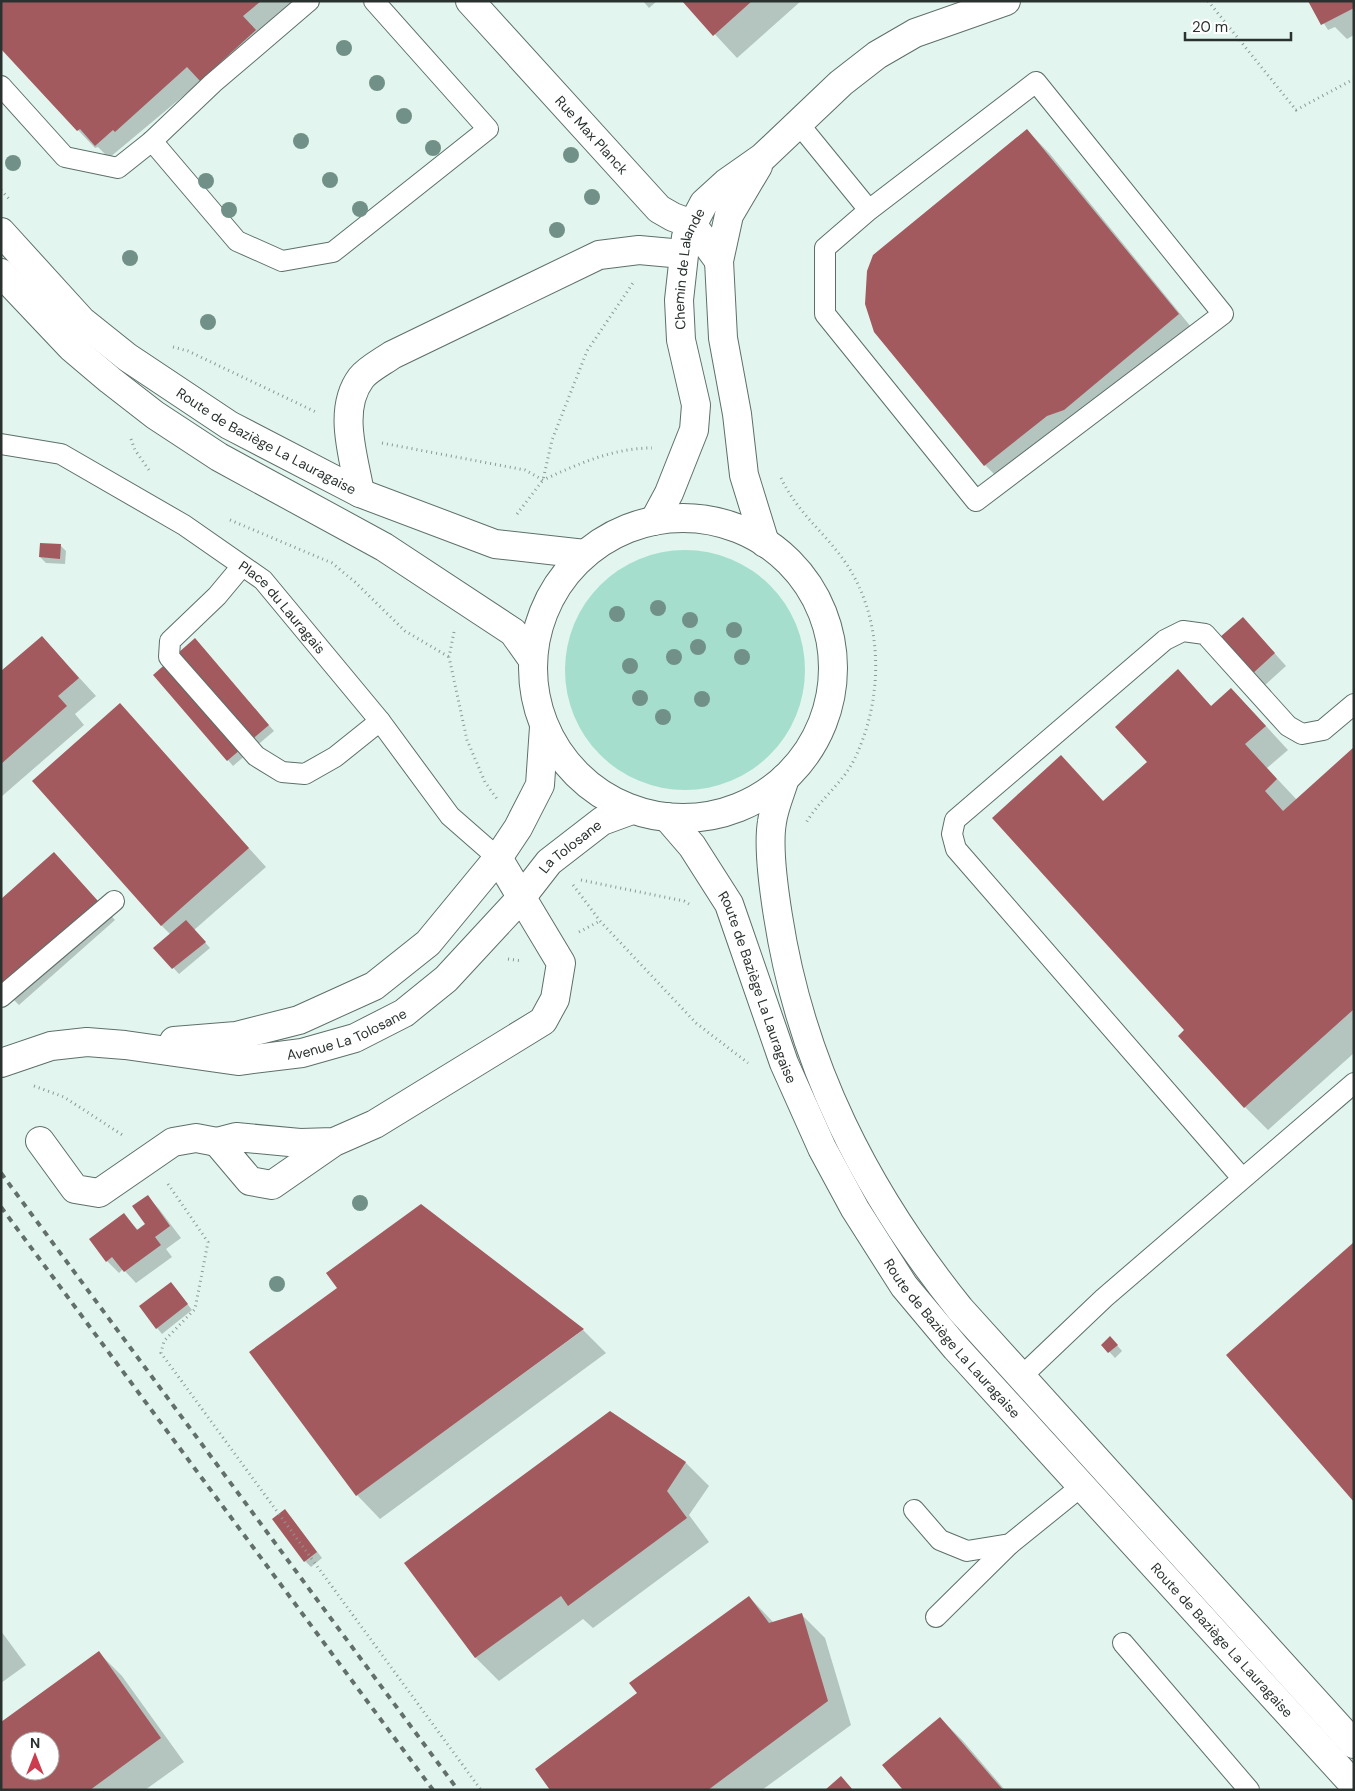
<svg xmlns="http://www.w3.org/2000/svg" width="1355" height="1791" viewBox="0 0 1355 1791" font-family="'DM Sans',sans-serif">
<style>
.green{fill:#a5decc}
.shadow{fill:#0003;fill-rule:evenodd}
.building{fill:#a35a5e;fill-rule:evenodd}
.lines{fill:none;stroke-linecap:round;stroke-linejoin:round}
.lane-casing{stroke:#5d6f69;stroke-width:22}
.street-casing{stroke:#5d6f69;stroke-width:30}
.secondary-casing{stroke:#5d6f69;stroke-width:30}
.path{stroke:#8b9a95;stroke-width:3;stroke-dasharray:1 4;stroke-linecap:butt}
.lane{stroke:#fff;stroke-width:20}
.street{stroke:#fff;stroke-width:28}
.secondary{stroke:#fff;stroke-width:28}
.rail{stroke:#636f6b;stroke-width:4;stroke-dasharray:6 6;stroke-linecap:butt}
.tree{fill:#719087}
.labels{text-anchor:middle;dominant-baseline:central;stroke-width:5;stroke-linejoin:round;paint-order:stroke}
.street-label{font-size:14px;fill:#2a322f;stroke:#fff}
</style>
<rect width="100%" height="100%" fill="#e2f6ef"/>
<!-- green -->
<path class="green" d="M565 670a120 120 0 1 1 240 0a120 120 0 1 1-240 0Z"/>
<!-- shadow -->
<path class="shadow" d="M1,1H297L109,158L98,147L95,148L78,130Z
M643,1H657L649,8Z
M684,1H801L737,58Z
M1310,1H1354V35L1347,39L1335,27L1328,30Z
M1027,130L1050,154L1196,333L1003,483L985,465L875,332Z
M61,546L66,551L65,564L46,563L40,557Z
M1255,631L1286,666L1264,686L1252,674Z
M42,637L96,696L75,714L84,725L1,797V673Z
M201,646L274,731L233,766L228,760Z
M1178,671L1212,707L1231,689L1254,713L1288,750L1267,768L1297,800L1354,749V1053L1268,1130L1245,1107L1186,1030L1061,757L1104,802L1148,762Z
M120,705L266,867L194,930L210,948L179,974L155,948L171,935L161,925Z
M54,854L115,920L19,1005L1,987Z
M148,1197L159,1209L181,1238L166,1249L172,1257L136,1283L123,1269L119,1273L107,1261L124,1215L139,1231L146,1224Z
M176,1289L192,1310L162,1334L157,1328Z
M583,1330L606,1353L380,1519L357,1495Z
M1116,1344L1122,1351L1115,1358L1103,1345Z
M610,1413L686,1463L709,1486L689,1515L709,1542L593,1628L583,1619L499,1681L476,1658L406,1563Z
M290,1516L322,1558L311,1567L305,1561Z
M749,1597L774,1623L801,1614L825,1638L851,1725L762,1790H552L639,1694Z
M1,1631L26,1665L1,1683Z
M99,1653L122,1676L184,1762L145,1790H1V1724ZM20,1741H50V1771H20Z
M940,1718L963,1741L1005,1790H905Z"/>
<!-- building -->
<path class="building" d="M1,1H261L243,16L256,30L200,81L187,67L115,132L113,130L95,146L80,129L77,131L1,49Z
M682,1H752L713,36Z
M1308,1H1354V8L1321,25Z
M1027,129L1179,314L1064,410L1047,416L984,466L874,332L865,304L867,271L873,255Z
M40,543L61,544L60,559L39,557Z
M1243,617L1275,653L1251,675L1219,638Z
M42,636L79,678L58,696L67,706L1,764V671Z
M195,638L269,725L227,761L153,675Z
M1178,669L1211,706L1231,688L1266,726L1245,744L1277,779L1265,791L1283,811L1354,747V1009L1244,1108L1178,1036L1184,1030L992,818L1061,755L1103,801L1147,762L1115,727Z
M120,703L249,848L161,926L32,781Z
M54,852L98,901L1,988V899Z
M186,920L206,942L172,969L153,948Z
M148,1195L170,1226L155,1237L161,1245L124,1272L112,1257L106,1262L89,1239L124,1213L137,1230L145,1224L132,1206Z
M421,1204L584,1329L356,1496L249,1352L337,1288L326,1273Z
M1354,1242V1502L1226,1355Z
M171,1282L188,1304L156,1329L139,1306Z
M1110,1336L1118,1345L1108,1353L1101,1345Z
M610,1411L686,1462L667,1491L687,1518L568,1606L561,1596L475,1658L404,1563Z
M285,1509L317,1552L304,1562L272,1519Z
M749,1596L769,1623L802,1613L828,1701L708,1790H550L535,1769L637,1693L629,1683Z
M99,1651L161,1738L90,1790H1V1722ZM20,1741H50V1771H20Z
M940,1717L1003,1790H903L882,1765Z
M841,1776L853,1790H825Z"/>
<g class="lines">
<!-- lane casing -->
<g class="lane-casing">
<g id="lane">
<path d="M1,86L65,157L118,168L152,141L213,83L309,1"/>
<path d="M798,123L869,210L825,248V314L976,501L1223,314L1036,82L869,210"/>
<path d="M152,141L237,241L282,261L333,252L488,129L374,1"/>
<path id="s1" d="M1,444L61,454L184,525L263,580L380,721L450,816L498,858"/>
<path d="M242,566L217,596L170,641L169,657L256,756L282,772L305,774L335,757L380,721"/>
<path d="M1,997L114,901"/>
<path d="M1242,1178L956,849L952,834L955,820L1165,640L1183,631L1205,634L1288,726L1302,734L1323,730L1354,704"/>
<path d="M1022,1376L1104,1298L1354,1083"/>
<path d="M914,1510L940,1540L967,1551L1010,1544L1083,1485"/>
<path d="M936,1617L1010,1544"/>
<path d="M1123,1643L1249,1790"/>
</g>
</g>
<!-- street casing -->
<g class="street-casing">
<g id="street">
<path id="s2" d="M470,1L659,209L673,217L692,224L719,261"/>
<path d="M360,493C354,457 337,410 361,378C368,369 382,362 392,355L599,255L639,250L683,254"/>
<path d="M40,1141L75,1189L99,1193L173,1142L196,1138L217,1142"/>
<path d="M334,1142L300,1143L236,1137L217,1142L250,1181L272,1185L334,1142L375,1124L543,1021L555,999L561,963L498,858"/>
</g>
</g>
<!-- secondary casing -->
<g class="secondary-casing">
<g id="secondary">
<path d="M758,166L729,215L719,261L723,338L737,414L744,475L765,543"/>
<path id="s3" d="M1,232L82,321L127,357L229,425L360,493L495,544L585,554"/>
<path d="M1,273L71,347L110,380L155,415L219,457L384,547L513,632L533,660"/>
<circle cx="683" cy="668" r="150"/>
<path id="s4" d="M654,521L669,493L694,430L696,405L681,340L679,300L686,237L704,203L726,183L763,157L841,83L877,55L915,33L1006,1"/>
<path d="M785,778C781,792 774,807 772,822C768,845 774,891 778,916C801,1065 866,1192 960,1309L1354,1744"/>
<path id="s5" d="M667,817L692,846L729,904L784,1063L822,1148L855,1209L904,1286L956,1348L1354,1785"/>
<path d="M174,1041L236,1036L299,1020L374,986L428,943L498,858L518,828L540,785L544,727"/>
<path id="s6" d="M1,1063L51,1046L87,1042L125,1045L238,1061L302,1053L355,1038L404,1013L446,979L521,898L549,862L602,821L632,810"/>
</g>
</g>
<!-- path -->
<path class="path" d="M1208,1L1296,110L1354,79
M1,190L11,201
M173,347L188,351L318,413
M131,439L135,450L149,470
M382,443L525,470L543,480C578,464 613,448 652,448
M781,478C798,513 821,529 843,559C884,616 885,697 854,760C842,784 819,800 806,823
M517,514L543,480L552,440L587,351L633,283
M230,520L332,563L355,582L405,631L449,657
M454,632L449,657L467,740L485,782L497,799
M581,880L684,901L689,904
M573,885L600,921L696,1023L748,1063
M579,932L600,921
M508,959L522,961
M34,1086L64,1097L124,1136
M168,1184L208,1242L195,1309L164,1341L161,1353L481,1790"/>
<!-- lane -->
<use href="#lane" class="lane"/>
<!-- street -->
<use href="#street" class="street"/>
<!-- secondary -->
<use href="#secondary" class="secondary"/>
<!-- rail -->
<path class="rail" d="M1,1173L458,1790
M1,1207L433,1790"/>
</g>
<!-- trees -->
<g class="tree">
<circle cx="344" cy="48" r="8"/>
<circle cx="377" cy="83" r="8"/>
<circle cx="404" cy="116" r="8"/>
<circle cx="301" cy="141" r="8"/>
<circle cx="433" cy="148" r="8"/>
<circle cx="571" cy="155" r="8"/>
<circle cx="13" cy="163" r="8"/>
<circle cx="330" cy="180" r="8"/>
<circle cx="206" cy="181" r="8"/>
<circle cx="592" cy="197" r="8"/>
<circle cx="360" cy="209" r="8"/>
<circle cx="229" cy="210" r="8"/>
<circle cx="557" cy="230" r="8"/>
<circle cx="130" cy="258" r="8"/>
<circle cx="208" cy="322" r="8"/>
<circle cx="658" cy="608" r="8"/>
<circle cx="617" cy="614" r="8"/>
<circle cx="690" cy="620" r="8"/>
<circle cx="734" cy="630" r="8"/>
<circle cx="698" cy="647" r="8"/>
<circle cx="674" cy="657" r="8"/>
<circle cx="742" cy="657" r="8"/>
<circle cx="630" cy="666" r="8"/>
<circle cx="640" cy="698" r="8"/>
<circle cx="702" cy="699" r="8"/>
<circle cx="663" cy="717" r="8"/>
<circle cx="360" cy="1203" r="8"/>
<circle cx="277" cy="1284" r="8"/>
</g>
<g class="labels">
<!-- street labels -->
<g class="street-label">
<text stroke="none"><textPath href="#s2" startOffset="181">Rue Max Planck</textPath></text>
<text stroke="none"><textPath href="#s4" startOffset="264">Chemin de Lalande</textPath></text>
<text stroke="none"><textPath href="#s3" startOffset="341">Route de Baziège La Lauragaise</textPath></text>
<text stroke="none"><textPath href="#s1" startOffset="332">Place du Lauragais</textPath></text>
<text stroke="none"><textPath href="#s6" startOffset="652">La Tolosane</textPath></text>
<text stroke="none"><textPath href="#s5" startOffset="195">Route de Baziège La Lauragaise</textPath></text>
<text stroke="none"><textPath href="#s6" startOffset="354">Avenue La Tolosane</textPath></text>
<text stroke="none"><textPath href="#s5" startOffset="600">Route de Baziège La Lauragaise</textPath></text>
<text stroke="none"><textPath href="#s5" startOffset="1005">Route de Baziège La Lauragaise</textPath></text>
</g>
</g>
<!-- border -->
<rect width="1355" height="1791" fill="none" stroke="#2a322f" stroke-width="5"/>
<!-- north arrow -->
<g transform="translate(35 1756)"><circle r="24" fill="#ffffff" stroke="#aaadac"/>
<path d="M0-4L9 19L0 12L-9 19Z" fill="#cc3c4f"/>
<text y="-8" font-size="14" font-weight="bold" text-anchor="middle" fill="#2a322f">N</text>
</g>
<!-- scale -->
<path d="M1185 32v8h106v-8" fill="none" stroke="#2a322f" stroke-width="2.5"/>
<text x="1192" y="32" font-size="15" fill="#2a322f" stroke="#ffffff" stroke-width="4" paint-order="stroke">20 m</text>
</svg>
